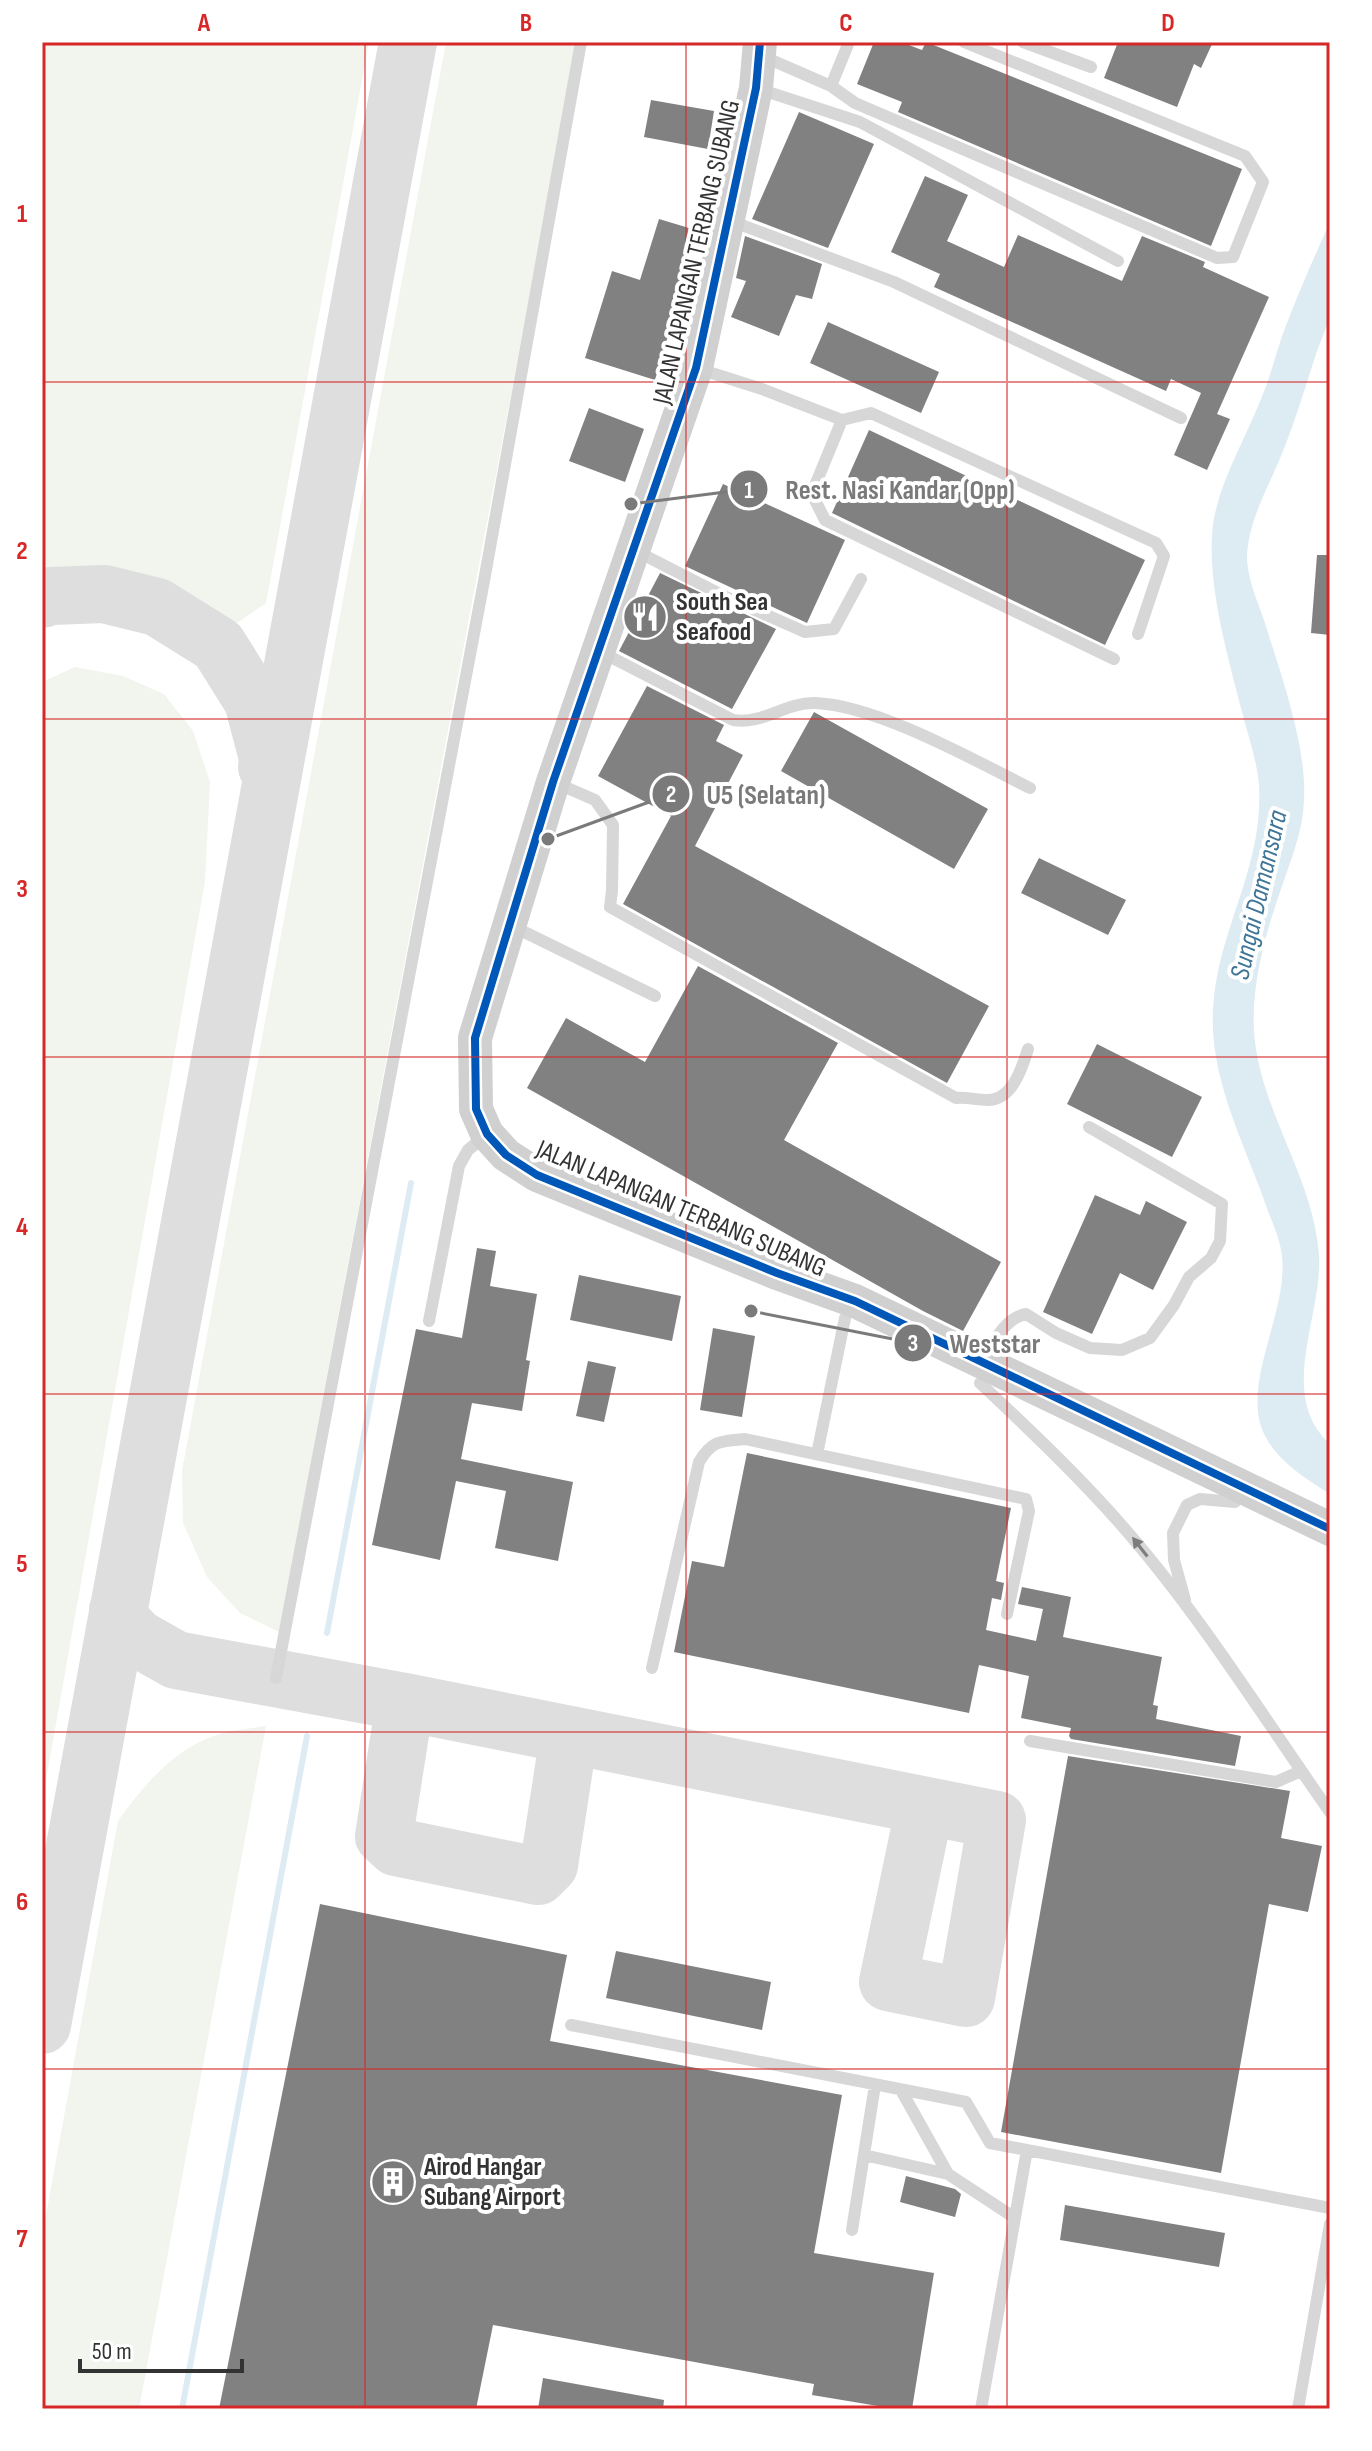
<svg xmlns="http://www.w3.org/2000/svg" width="1372" height="2451" viewBox="0 0 1372 2451" font-family="'Sofia Sans Condensed',sans-serif">
<style>
.green{fill:#f1f5ed}
.water{fill:#ddebf3}
.lines{fill:none;stroke-linecap:round;stroke-linejoin:round}
.stream{stroke:#ddebf3;stroke-width:6}
.taxiway{stroke:#dedede;stroke-width:58}
.building{fill:#818181}
.lane{stroke:#d7d7d7;stroke-width:12}
.secondary{stroke:#d0d0d0;stroke-width:34}
.cycleway-casing{stroke:#fff;stroke-width:13}
.cycleway{stroke:#0057b8;stroke-width:8}
.oneway{fill:#7d7d7d}
.grid{fill:none;stroke:#d62828;stroke-width:2;stroke-opacity:0.55}
.labels{text-anchor:middle;dominant-baseline:central;stroke-width:8;stroke-linejoin:round;paint-order:stroke}
.street-label{font-size:26px;fill:#333;stroke:#fff}
.poi-label{font-size:26px;font-weight:bold;fill:#333;stroke:#fff;text-anchor:start}
.water-label{font-size:28px;font-style:italic;fill:#3f7597;stroke:#fff}
.leader{fill:none;stroke:#7a7a7a;stroke-width:3}
.callout-dot{fill:#7a7a7a;stroke:#fff;stroke-width:3}
.mark-label{font-size:24px;text-anchor:middle;font-weight:bold;fill:#fff}
.callout-label{font-size:28px;text-anchor:middle;font-weight:bold;fill:#7a7a7a;stroke:#fff;stroke-width:8;stroke-linejoin:round;paint-order:stroke}
.neatline{fill:none;stroke:#d62828;stroke-width:3}
.grid-label{font-size:26px;text-anchor:middle;font-weight:bold;fill:#d62828}
</style>
<rect width="100%" height="100%" fill="#fff"/>
<!-- green -->
<path class="green" d="M42,42H369L266,603L234,625C218,615 203,603 187,594C145,571 88,564 42,577Z
M446,42H577L279,1632L240,1613L207,1577L183,1523L182,1471Z
M75,667L123,676L164,694L193,731L210,782L205,881L42,1803V682Z
M266,1726L139,2409H42V2237L118,1821C145,1783 180,1742 228,1732C240,1729 253,1728 266,1726Z"/>
<!-- water -->
<path class="water" d="M1330,222C1330,245 1335,298 1329,318C1326,330 1320,342 1316,354C1305,388 1295,422 1281,456C1268,488 1247,523 1247,559C1248,580 1257,600 1264,620C1280,672 1307,745 1304,800C1303,832 1290,862 1280,892C1264,938 1249,993 1255,1042C1264,1116 1314,1180 1319,1255C1323,1316 1276,1395 1330,1444V1494C1303,1477 1269,1456 1260,1423C1247,1373 1288,1309 1282,1256C1280,1240 1274,1226 1268,1211C1246,1146 1209,1080 1213,1009C1217,930 1264,868 1259,785C1257,760 1248,736 1242,712C1228,656 1206,583 1213,525C1219,482 1245,440 1261,399C1271,376 1276,352 1285,328C1299,292 1314,257 1330,222Z"/>
<g class="lines">
<!-- stream -->
<path class="stream" d="M327,1633L411,1183
M182,2409L307,1736"/>
<!-- taxiway -->
<path class="taxiway" d="M42,599L51,596L104,594L157,607L218,645L253,701L268,758L267,767
M118,1610L124,1624L137,1638L176,1660L405,1702L997,1820L966,1998L888,1982L925,1806
M405,1702L384,1836L396,1847L538,1876L549,1865L569,1735
M42,2025L408,42"/>
</g>
<!-- building -->
<path class="building" d="M874,42H901L922,50L926,42L1242,169L1211,246L898,112L902,102L857,84Z
M1118,42H1213L1201,68L1194,64L1177,107L1104,78Z
M651,100L714,111L708,149L644,137Z
M799,112L874,144L828,248L752,219Z
M925,176L968,195L947,241L1004,267L1018,235L1122,281L1142,236L1205,262L1203,267L1269,297L1217,414L1230,419L1207,470L1174,455L1201,393L1171,379L1166,391L934,287L940,274L891,252Z
M659,219L699,231L655,380L585,358L612,271L640,280Z
M745,236L822,264L812,299L796,295L779,336L731,317L746,281L736,278Z
M828,322L939,372L921,413L810,363Z
M589,408L644,429L625,482L569,461Z
M869,430L1145,560L1105,645L832,513Z
M723,484L845,540L807,623L685,566Z
M1317,555H1330V635L1311,633Z
M660,573L776,629L732,709L619,651Z
M647,686L724,725L716,741L743,755L695,846L989,1006L947,1083L623,904L671,816L598,776Z
M814,712L988,809L954,869L781,771Z
M1039,858L1126,900L1108,935L1021,893Z
M698,966L838,1043L784,1140L1001,1262L963,1331L923,1311L527,1088L566,1018L645,1062Z
M1097,1044L1202,1097L1172,1157L1067,1104Z
M1095,1195L1140,1215L1146,1201L1187,1222L1153,1290L1120,1273L1092,1334L1043,1312Z
M477,1248L496,1251L490,1286L537,1294L526,1360L530,1361L522,1411L472,1403L461,1459L573,1482L558,1561L495,1548L506,1491L456,1481L440,1560L372,1545L416,1329L462,1338Z
M579,1275L681,1296L672,1341L570,1320Z
M713,1328L755,1336L742,1417L700,1410Z
M588,1361L616,1367L604,1422L576,1416Z
M747,1453L1011,1508L996,1581L1004,1583L1001,1600L992,1598L986,1630L1036,1641L1043,1609L1018,1604L1022,1587L1071,1597L1063,1637L1162,1657L1153,1705L1158,1706L1156,1719L1241,1736L1235,1766L1071,1739L1069,1736L1071,1728L1021,1718L1029,1676L979,1665L969,1713L674,1652L692,1561L724,1567Z
M1068,1756L1290,1791L1281,1838L1322,1846L1308,1912L1269,1904L1221,2173L1001,2132Z
M320,1904L567,1955L550,2041L842,2095L814,2253L934,2273L912,2409H896L812,2395L814,2384L493,2325L476,2409H219Z
M616,1951L771,1982L762,2030L606,1998Z
M906,2176L955,2189L961,2194L955,2217L900,2202Z
M1065,2205L1225,2233L1219,2267L1060,2240Z
M543,2378L664,2400L663,2409H538Z"/>
<g class="lines">
<!-- lane -->
<path class="lane" d="M1023,42L1091,67
M762,56L831,86L849,42
M831,86L855,103L1217,258L1233,257L1263,182L1245,156L964,42
M759,89L860,122L1118,261
M731,221L894,282L1181,418
M699,369L762,389L842,420
M636,551L726,597L805,632L834,629L861,579
M601,652L733,720C763,725 786,702 815,703C876,705 974,760 1030,788
M1114,659L825,520L815,500L814,488L842,420L871,413L1156,543L1164,556L1138,634
M556,783L595,800L613,825L612,891L610,907L956,1098C967,1097 977,1100 988,1100C1013,1099 1022,1068 1028,1049
M512,926L655,996
M429,1321L459,1166L468,1150L485,1136
M983,1361C993,1344 1004,1318 1026,1314L1056,1333L1090,1348L1122,1350L1150,1338L1174,1305L1189,1277L1211,1258L1220,1241L1222,1204L1089,1127
M980,1383C1032,1432 1084,1481 1130,1535C1204,1621 1265,1720 1330,1812
M817,1454L845,1318
M1185,1600L1174,1560L1173,1533L1187,1505L1200,1499L1235,1502
M652,1668L699,1462C712,1440 721,1441 745,1439L1026,1499L1029,1511L1007,1614
M276,1678L484,581L581,42
M1030,1741L1276,1782L1301,1771
M571,2025L966,2102L990,2143L1330,2208
M901,2090L948,2174L1015,2218
M864,2155L948,2174
M852,2230L875,2085
M981,2409L1027,2150
M1298,2409L1330,2224"/>
<!-- secondary -->
<path class="secondary" d="M760,42L756,88L696,368L553,782L475,1038L476,1109L487,1134L506,1155L537,1175L777,1273L855,1301L1330,1529"/>
<!-- cycleway casing -->
<g class="cycleway-casing">
<path id="cycleway" d="M760,42L756,88L696,368L553,782L475,1038L476,1109L487,1134L506,1155L537,1175L777,1273L855,1301L1330,1529"/>
</g>
<!-- cycleway -->
<use href="#cycleway" class="cycleway"/>
</g>
<!-- one-way arrows -->
<defs><path id="oneway-solid" d="M-6-.8H1V-3.2L6.5 0L1 3.2V.8H-6Z" transform="scale(2)"/></defs>
<use class="oneway" href="#oneway-solid" transform="translate(1140 1547) rotate(-128)"/>
<!-- grid -->
<path class="grid" d="M365,42V2409M686,42V2409M1007,42V2409M42,382H1330M42,719H1330M42,1057H1330M42,1394H1330M42,1732H1330M42,2069H1330"/>
<!-- icons -->
<defs>
<g id="restaurant-disc" transform="scale(2.3)"><circle r="9.5" fill="#7a7a7a" stroke="#fff"/><path d="M-5-6h1v4h1v-4h1v4h1v-4h1v5L-1.5 .5V6h-2V.5L-5-1ZM5-6V6H3V1.5H1.5Q1.5-4 5-6Z" fill="#fff"/></g>
<g id="building-disc" transform="scale(2.3)"><circle r="9.5" fill="#7a7a7a" stroke="#fff"/><path d="M-4-6H4V6H1V3H-1V6H-4ZM-2.5-4.3h1.7v1.8h-1.7ZM.8-4.3h1.7v1.8H.8ZM-2.5-1h1.7V.8h-1.7ZM.8-1h1.7V.8H.8Z" fill="#fff"/></g>
</defs>
<g fill-rule="evenodd">
<use href="#restaurant-disc" x="645" y="617"/>
<use href="#building-disc" x="393" y="2182"/>
</g>
<g class="labels">
<!-- street labels -->
<g class="street-label">
<text transform="translate(697 252) rotate(-77)">JALAN LAPANGAN TERBANG SUBANG</text>
<text transform="translate(681 1209) rotate(23)">JALAN LAPANGAN TERBANG SUBANG</text>
</g>
<!-- poi labels -->
<g class="poi-label">
<text x="676" y="602">South Sea<tspan x="676" dy="30">Seafood</tspan></text>
<text x="424" y="2167">Airod Hangar<tspan x="424" dy="30">Subang Airport</tspan></text>
</g>
<!-- water labels -->
<g class="water-label">
<text transform="translate(1259 895) rotate(-77)">Sungai Damansara</text>
</g>
</g>
<!-- callouts -->
<path class="leader" d="M631 504L749 489M548 839L671 794M751 1311L913 1343"/>
<g class="callout-dot">
<circle cx="631" cy="504" r="8"/>
<circle cx="548" cy="839" r="8"/>
<circle cx="751" cy="1311" r="8"/>
<circle cx="749" cy="489" r="20"/>
<circle cx="671" cy="794" r="20"/>
<circle cx="913" cy="1343" r="20"/>
</g>
<g class="mark-label">
<text x="749" y="498">1</text>
<text x="671" y="802">2</text>
<text x="913" y="1351">3</text>
</g>
<g class="callout-label">
<text x="900" y="499">Rest. Nasi Kandar (Opp)</text>
<text x="766" y="804">U5 (Selatan)</text>
<text x="995" y="1353">Weststar</text>
</g>
<!-- border -->
<rect width="1372" height="2451" fill="none" stroke="#ffffff" stroke-width="88"/>
<!-- scale -->
<path d="M80 2359v12h162v-12" fill="none" stroke="#333333" stroke-width="4"/>
<text x="92" y="2359" font-size="24" fill="#333333" stroke="#ffffff" stroke-width="6" paint-order="stroke">50 m</text>
<rect x="44" y="44" width="1284" height="2363" class="neatline"/>
<g class="grid-label">
<text x="204" y="31">A</text>
<text x="526" y="31">B</text>
<text x="846" y="31">C</text>
<text x="1168" y="31">D</text>
<text x="22" y="222">1</text>
<text x="22" y="559">2</text>
<text x="22" y="897">3</text>
<text x="22" y="1235">4</text>
<text x="22" y="1572">5</text>
<text x="22" y="1910">6</text>
<text x="22" y="2247">7</text>
</g>
</svg>
